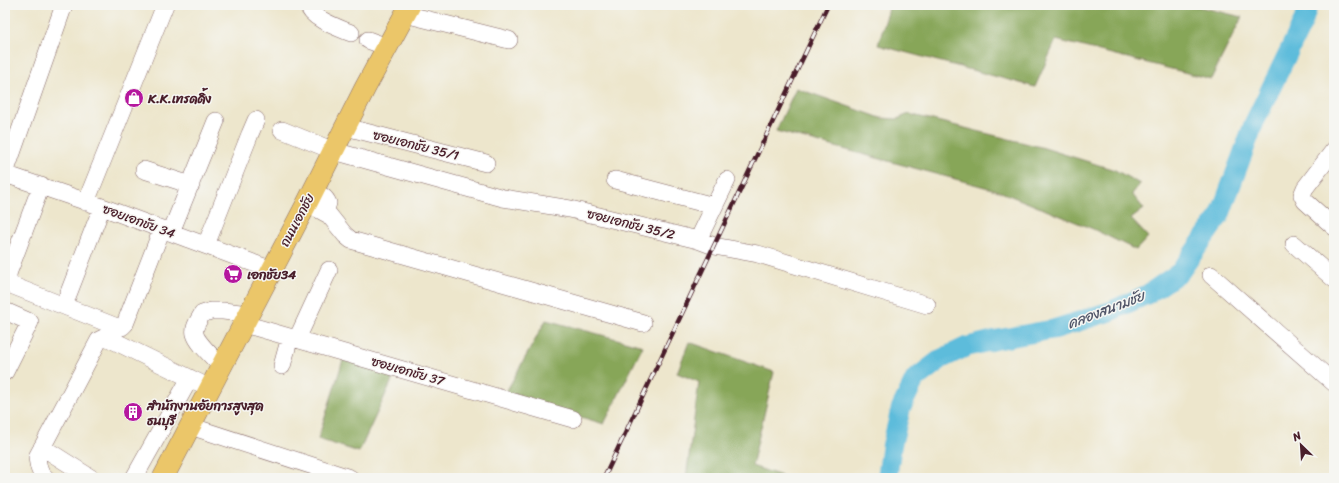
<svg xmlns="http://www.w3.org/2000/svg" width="1339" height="483" viewBox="0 0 1339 483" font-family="Sriracha,'Playpen Sans Thai',sans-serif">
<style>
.forest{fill:#87a659;stroke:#686242}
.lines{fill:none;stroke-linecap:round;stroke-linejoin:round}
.river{stroke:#5dbcdb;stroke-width:20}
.minor-casing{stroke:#836563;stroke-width:18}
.major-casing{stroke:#836563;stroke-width:22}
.minor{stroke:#fff;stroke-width:17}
.major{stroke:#ebc669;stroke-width:21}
.rail-casing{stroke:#4a1f2b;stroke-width:4.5}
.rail{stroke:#f6f6f2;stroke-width:3;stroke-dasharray:9;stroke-linecap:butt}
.labels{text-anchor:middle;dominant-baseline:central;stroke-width:3;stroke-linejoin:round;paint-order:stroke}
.poi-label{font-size:13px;font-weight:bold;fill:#4a1f2b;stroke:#f6f6f2;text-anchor:start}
.street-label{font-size:13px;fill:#4a1f2b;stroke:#f6f6f2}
.water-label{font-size:14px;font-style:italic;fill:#515669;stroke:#f6f6f2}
</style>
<rect width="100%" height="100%" fill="#f6f6f2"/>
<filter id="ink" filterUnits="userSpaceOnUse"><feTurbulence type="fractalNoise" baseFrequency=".025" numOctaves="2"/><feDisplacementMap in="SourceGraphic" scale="8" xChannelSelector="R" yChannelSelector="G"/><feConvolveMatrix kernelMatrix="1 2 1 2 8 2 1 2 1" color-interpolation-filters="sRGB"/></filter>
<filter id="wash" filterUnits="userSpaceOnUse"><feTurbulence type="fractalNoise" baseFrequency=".012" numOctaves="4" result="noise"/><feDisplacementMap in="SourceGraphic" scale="16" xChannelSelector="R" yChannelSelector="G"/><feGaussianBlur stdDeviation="0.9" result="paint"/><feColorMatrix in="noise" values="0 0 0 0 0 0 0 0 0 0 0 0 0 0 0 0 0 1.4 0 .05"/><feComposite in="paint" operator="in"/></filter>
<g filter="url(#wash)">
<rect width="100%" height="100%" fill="#ede6cc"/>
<!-- forest -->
<path class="forest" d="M882,5H1192L1242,17L1211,79L1056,40L1035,87L878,45L889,8Z
M796,88L881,118L897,119L909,114L1041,147L1115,170L1140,184L1132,194L1144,209L1131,219L1148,237L1136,250L1093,229L996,190L776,131Z
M546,320L643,346L604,424L505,394Z
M689,342L774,372L752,466L788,478H686L699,382L677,373Z
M343,360L395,374L359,452L318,439Z"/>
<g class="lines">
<!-- river -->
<path class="river" d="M887,478L892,445L901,408L915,379L941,359L966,347L995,340L1055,329L1111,311L1148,294L1180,272L1220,215L1254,123L1303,22L1308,5"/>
</g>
</g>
<g filter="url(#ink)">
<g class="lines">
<!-- minor casing -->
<g class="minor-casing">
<path id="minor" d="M308,5C311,19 339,28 351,33
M405,14L509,40
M368,40L387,47
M346,127L486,163
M282,130L334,151L503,198L570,209L698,240L714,246L758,254L927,305
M1334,150L1305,188L1302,195L1305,201L1334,227
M144,170L191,185
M5,173L64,5
M5,174L102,207L272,270
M615,180L714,206
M41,186L11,266C8,273 6,278 11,285L117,327H122L125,324L162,229
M313,191C319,194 325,196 328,203L325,212
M86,202L165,5
M307,203L329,215L345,235L351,240L643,323
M171,232L216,121
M698,240L727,180
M1294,244L1334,279
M206,245L250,134L256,120
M1211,275L1334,383
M64,305L102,207
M5,311L30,322L5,372
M244,324L573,419
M297,339L329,270
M221,366C215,359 197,343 195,334C193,327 199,320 202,314L211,311H223L249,314
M282,366L290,337
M190,426L350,478
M42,447L91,478
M46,478C39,473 38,465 37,457L99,340L103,338H108L210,388
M134,478L190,378"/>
</g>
<!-- major casing -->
<g class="major-casing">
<path id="major" d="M163,478L307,203L365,88L410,5"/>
</g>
<!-- minor -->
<use href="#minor" class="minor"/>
<!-- major -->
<use href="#major" class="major"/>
<!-- rail casing -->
<g class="rail-casing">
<path id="rail" d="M604,478L828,5"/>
</g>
<!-- rail -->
<use href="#rail" class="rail"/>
</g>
</g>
<!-- icons -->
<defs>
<g id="shop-disc" transform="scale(1)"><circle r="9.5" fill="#b5179e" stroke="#f6f6f2"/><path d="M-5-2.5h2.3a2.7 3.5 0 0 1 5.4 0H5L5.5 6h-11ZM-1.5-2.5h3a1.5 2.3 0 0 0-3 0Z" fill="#fff"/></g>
<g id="supermarket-disc" transform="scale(1)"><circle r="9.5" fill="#b5179e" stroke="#f6f6f2"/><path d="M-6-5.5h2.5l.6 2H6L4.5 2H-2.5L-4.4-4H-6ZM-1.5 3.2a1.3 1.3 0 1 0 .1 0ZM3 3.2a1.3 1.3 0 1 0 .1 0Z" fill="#fff"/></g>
<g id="building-disc" transform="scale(1)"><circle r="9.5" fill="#b5179e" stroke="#f6f6f2"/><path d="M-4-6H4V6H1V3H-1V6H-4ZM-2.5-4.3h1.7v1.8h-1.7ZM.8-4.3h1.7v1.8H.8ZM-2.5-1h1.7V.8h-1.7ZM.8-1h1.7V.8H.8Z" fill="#fff"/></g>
</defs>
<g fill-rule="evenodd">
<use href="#shop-disc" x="134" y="98"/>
<use href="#supermarket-disc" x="233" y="274"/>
<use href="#building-disc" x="133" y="412"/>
</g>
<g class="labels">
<!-- poi labels -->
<g class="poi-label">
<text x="148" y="98">K.K.เทรดดิ้ง</text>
<text x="247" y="274">เอกชัย34</text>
<text x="147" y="405">สำนักงานอัยการสูงสุด<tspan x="147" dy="15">ธนบุรี</tspan></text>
</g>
<!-- street labels -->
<g class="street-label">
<text transform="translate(416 145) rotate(14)">ซอยเอกชัย 35/1</text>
<text transform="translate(297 220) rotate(-62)">ถนนเอกชัย</text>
<text transform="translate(139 221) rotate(20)">ซอยเอกชัย 34</text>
<text transform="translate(631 224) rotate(14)">ซอยเอกชัย 35/2</text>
<text transform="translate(408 371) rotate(16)">ซอยเอกชัย 37</text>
</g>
<!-- water labels -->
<g class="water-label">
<text transform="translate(1106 310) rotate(-21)">คลองสนามชัย</text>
</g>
</g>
<!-- margin -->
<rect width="1339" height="483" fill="none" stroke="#f6f6f2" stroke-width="20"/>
<!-- north arrow -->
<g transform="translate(1301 445) rotate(335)" stroke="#f6f6f2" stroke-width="3" paint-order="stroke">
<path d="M0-3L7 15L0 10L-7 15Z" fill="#4a1f2b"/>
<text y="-6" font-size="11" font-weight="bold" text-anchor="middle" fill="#4a1f2b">N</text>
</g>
</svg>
